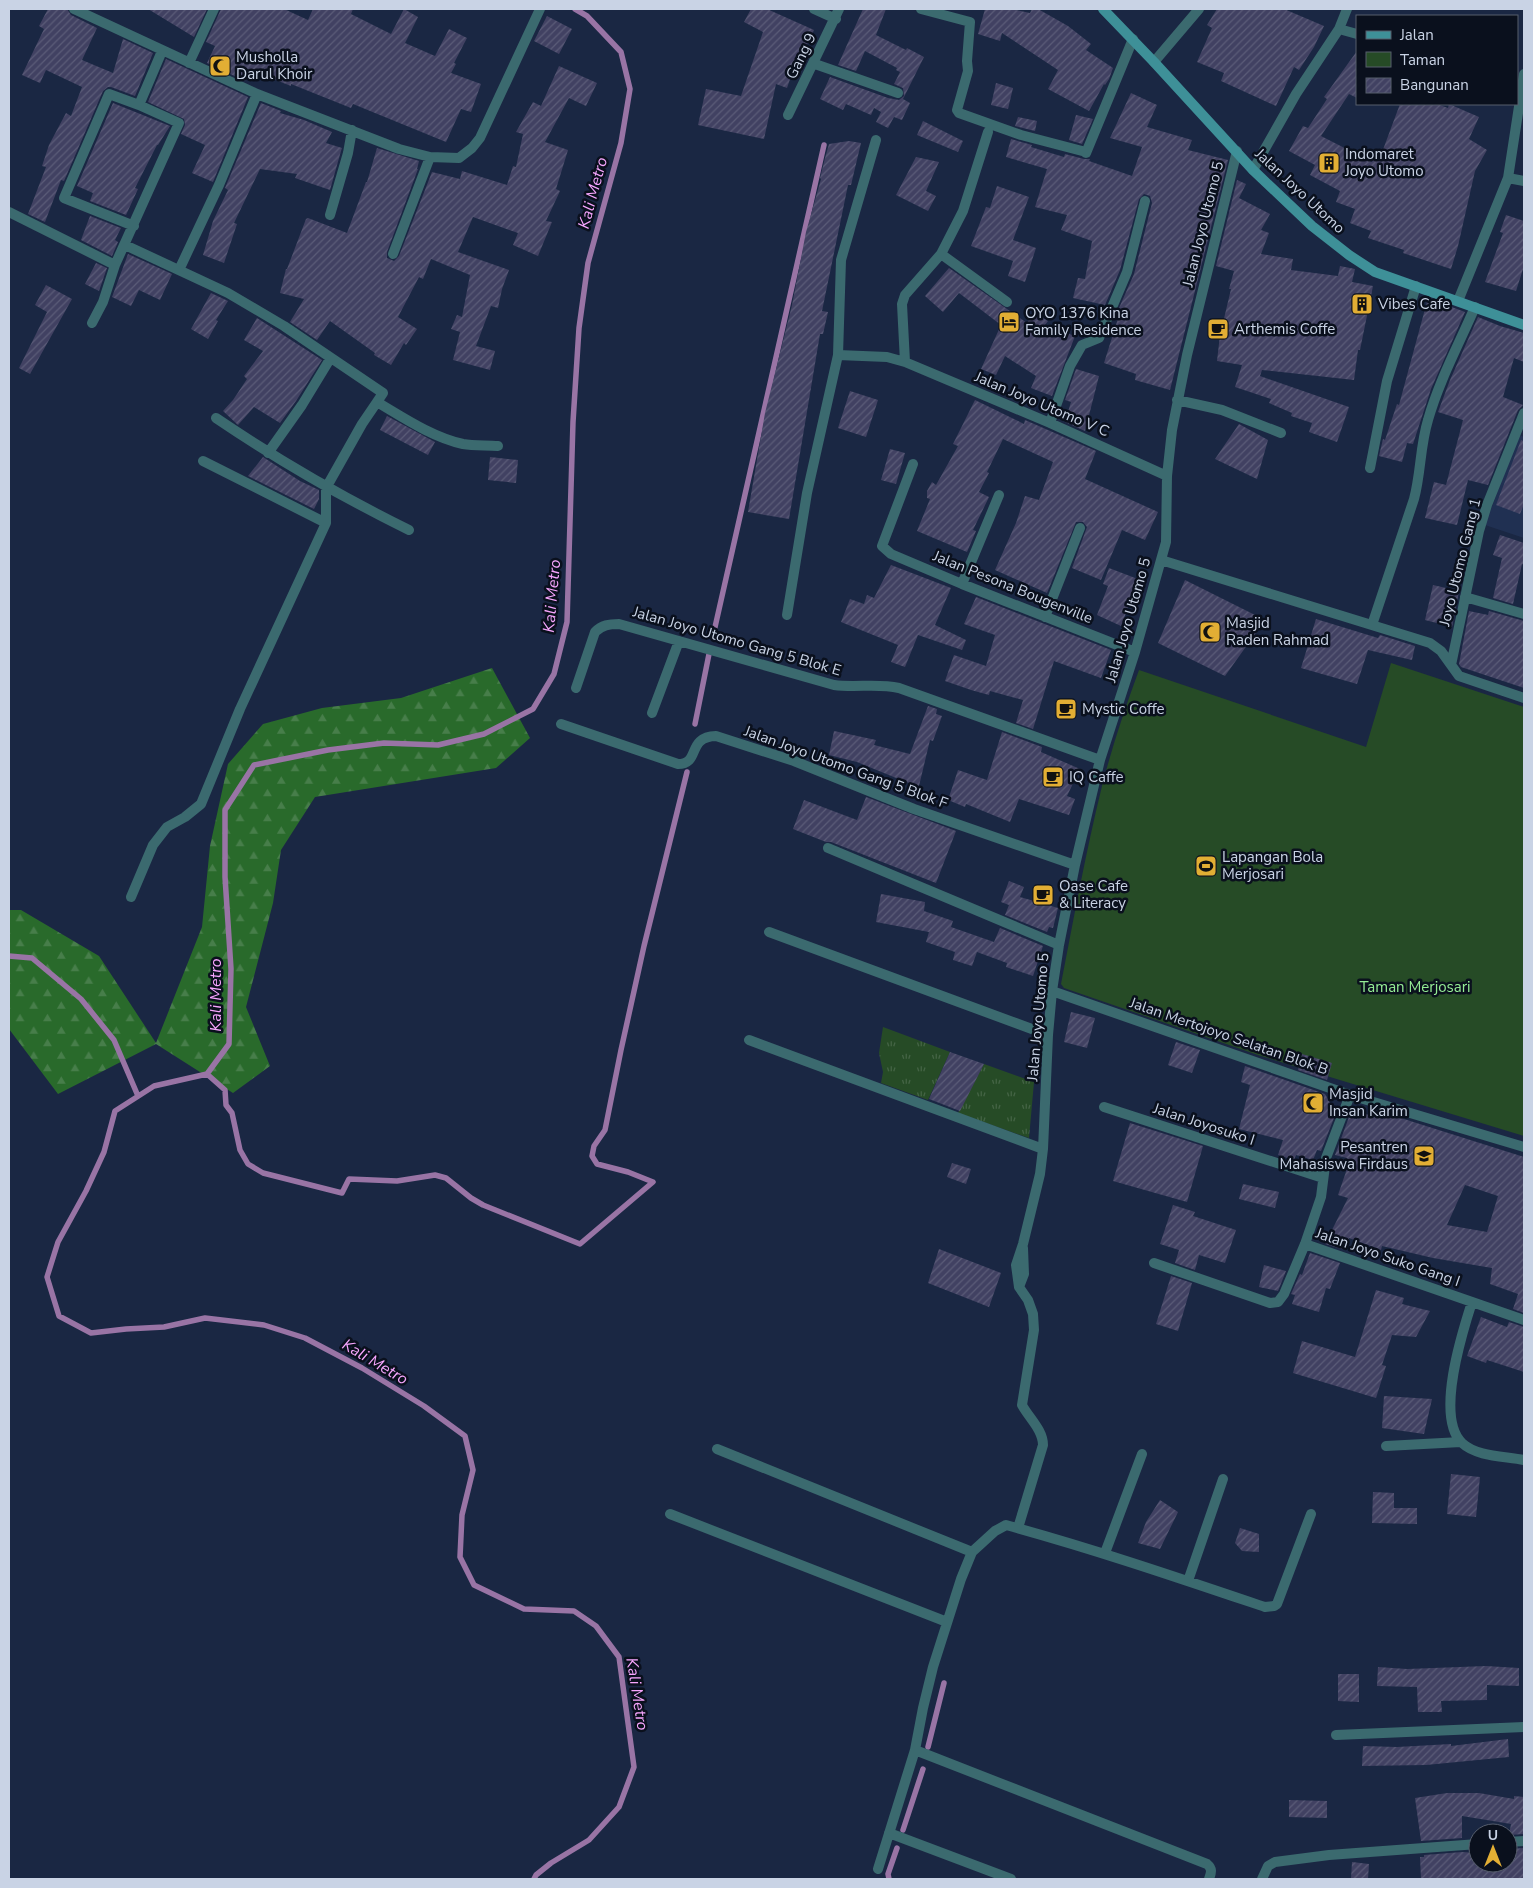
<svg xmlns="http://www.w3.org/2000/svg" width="1533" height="1888" viewBox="0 0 1533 1888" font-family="'Nunito Sans',sans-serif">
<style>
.built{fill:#203052}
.grass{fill:url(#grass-tufts)}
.forest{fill:url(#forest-firs)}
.green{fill:#264b26}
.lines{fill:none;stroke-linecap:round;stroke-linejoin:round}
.stream{stroke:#9974a5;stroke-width:5.5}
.building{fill:url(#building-hatch);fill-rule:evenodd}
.street{stroke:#3b6a6f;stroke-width:10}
.secondary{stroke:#3e9098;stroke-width:10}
.labels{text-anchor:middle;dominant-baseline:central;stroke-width:5;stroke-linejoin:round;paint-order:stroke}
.street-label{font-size:15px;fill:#c9d3e5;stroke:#0a101d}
.poi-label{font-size:15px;fill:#c9d3e5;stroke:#0a101d;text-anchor:start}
.park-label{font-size:15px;fill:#95ed95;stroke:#0a101d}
.water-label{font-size:16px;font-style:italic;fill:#f7a6fe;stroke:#0a101d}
</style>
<defs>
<pattern id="grass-tufts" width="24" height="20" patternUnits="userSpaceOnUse" patternTransform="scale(1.25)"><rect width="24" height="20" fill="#264b26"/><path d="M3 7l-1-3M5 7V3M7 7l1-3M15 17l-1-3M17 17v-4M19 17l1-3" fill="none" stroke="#446445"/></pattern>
<pattern id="forest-firs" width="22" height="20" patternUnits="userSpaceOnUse" patternTransform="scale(1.25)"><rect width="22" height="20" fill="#296a2b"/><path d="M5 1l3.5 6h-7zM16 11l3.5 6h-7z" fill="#477e4a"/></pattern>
<pattern id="building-hatch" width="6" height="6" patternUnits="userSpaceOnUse" patternTransform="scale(1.25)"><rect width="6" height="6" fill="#414162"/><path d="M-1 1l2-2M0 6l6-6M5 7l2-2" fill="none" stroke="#5b5c78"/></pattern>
</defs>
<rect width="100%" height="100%" fill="#1a2743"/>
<!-- built -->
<path class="built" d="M1519,435L1524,437V538L1485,525Z"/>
<!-- grass -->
<path class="grass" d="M883,1027L950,1052L928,1100L881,1083L883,1072L879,1053Z
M984,1064L1034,1082L1029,1138L958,1113Z"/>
<!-- forest -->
<path class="forest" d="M492,668L530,738L496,768L315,797L281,850L273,903L246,1007L270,1066L233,1093L156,1044L58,1094L9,1029V910H21L99,956L156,1043L202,927L210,846L228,764L263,724L322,708L401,698Z"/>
<!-- green -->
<path class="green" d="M1391,663L1524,707V1136L1258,1055L1064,988L1061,984C1074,917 1086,851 1102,786C1112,747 1125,708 1139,670L1366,747Z"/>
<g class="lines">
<!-- stream -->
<path class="stream" d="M713,636L824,145
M695,724L709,654
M9,956L32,958L81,999L114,1040L138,1096
M207,1074L225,1090L226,1105L232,1113L240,1150L248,1164L263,1173L342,1193L349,1179L397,1181L435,1175L446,1178L471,1198L483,1205L580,1244L653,1182L628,1172L597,1164L592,1156L594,1146L605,1130L621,1050L644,946L687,772
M928,1747L944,1683
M903,1830L923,1769
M534,1879L536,1875L551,1863L589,1840L619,1807L634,1767L619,1657L596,1626L574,1611L524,1609L474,1585L460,1557L462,1515L473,1470L465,1436L424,1406L362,1368L305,1338L264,1325L205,1318L164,1327L126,1329L91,1333L59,1316L47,1277L58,1242L86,1191L104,1152L115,1111L154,1086L207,1074L229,1044L231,969L225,877V810L254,765L328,750L384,743L438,745L484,734L533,709L554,674L567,622L573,422L579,328L588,263L621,143L630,89L621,52L587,16L575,9
M889,1879L888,1874L897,1848"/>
</g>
<!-- building -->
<path class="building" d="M48,9H67L71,15L97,28L82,60L113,73L123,39L153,53L135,96L111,87H108L103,91L64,181L61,180L45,222L28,214L46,167L42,166L49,145L66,113L71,116L82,87L46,70L40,83L22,75L44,29L39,26Z
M148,9H207L194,37Z
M221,9H284L308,20L313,9H353L351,14L391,34L404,9L418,17L405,43L435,56L449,29L467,38L454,63L456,64L451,73L481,84L471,112L461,109L446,142L353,104L351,108L291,84V86L250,70L245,81L207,63L215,46L206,42Z
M751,9H767L814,30L805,49L801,47L787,88L776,84L764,139L698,125L706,89L741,96L763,32L744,22Z
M863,9H886L876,35L906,50L907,48L924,57L903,99L910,103L902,120L894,117L888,128L876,122L881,112L874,108L871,115L846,104L843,110L820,99L830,77L888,98L899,100L904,96L903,88L894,84L900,72L896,70L897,68L865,51L856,71L838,65Z
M985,9H1011L1030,13L1032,9H1038L1068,26L1091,44L1086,50L1113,68L1109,79L1105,85L1104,84L1089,111L1048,89L1058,70L1002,33L1000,41L978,34Z
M1217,9H1284L1324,26L1314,47L1299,70L1294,67L1276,106L1221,81L1224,73L1197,62L1212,28L1207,25Z
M547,16L572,29L559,54L534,41Z
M1357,51V98L1349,94L1321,136L1372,162L1377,152L1381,155L1400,104H1437L1448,108L1449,104L1479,117L1469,139L1487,150L1475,171L1458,246L1451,269L1403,253L1404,250L1368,238L1371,231L1350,223L1355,209L1336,202L1340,191L1310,175L1315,165L1289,151L1303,126L1308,128L1327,99L1324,97Z
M166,59L248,97L213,182L192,173L205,145L181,134L185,125L184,119L148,102Z
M559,66L597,83L586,106L569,98L545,142L568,150L556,189L560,191L546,221L552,222L538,256L513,245L518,233L473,217L458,252L509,270L502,289L498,308L491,306L476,346L495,351L490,370L453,360L460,332L451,329L457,315L462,317L470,275L431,259L423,279L419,277L398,317L417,329L406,345L404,343L391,365L374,355L375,353L330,321L317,340L290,322L304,299L280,293L286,269H287L306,219L308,218L347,233L366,182H367L377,148L419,161L417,169H418L387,252V258L394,261L399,256L432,172L460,179L462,171L507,185L513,166L516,167L523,134L516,132L533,102L541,106Z
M996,83L1013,88L1008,109L991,105Z
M1131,93L1157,105L1147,127L1192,140L1188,150L1228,160L1170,390L1135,380L1136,374L1104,363L1121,309L1119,308L1134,274L1152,203L1150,196L1144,194L1139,199L1120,270L1105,305L1073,298L1078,278L1085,279L1092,241L1061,230L1067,215L1035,207L1047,169L1006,157L1011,139L1032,145L1031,147L1064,157L1065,154L1084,159H1090L1089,161L1132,176L1142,147L1110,138Z
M113,103L170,126L158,145H157L135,188L138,189L126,215L90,201L93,193L77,186Z
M261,103L281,111L280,113L304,120L332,132L326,143L342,148L341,151L330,190L295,178L297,174L260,169L234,223L237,224L224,263L203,255L213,221L228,190L225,188Z
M1076,115L1093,119L1082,144L1069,140Z
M1018,117L1037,121L1035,131L1015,126Z
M923,121L963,141L958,152L917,135Z
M849,141L861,143L851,185H848L822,311L828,312L823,334H820L789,519L748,512L765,413L792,305L806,232L821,179L820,178L825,158L829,144Z
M916,157L939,162L926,191L936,196L928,211L896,195Z
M1237,180L1246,184L1239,198L1270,214L1261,230L1269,233L1261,254L1293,259L1291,270L1338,276L1340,266L1355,269L1352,282L1373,286L1360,350H1358L1354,380L1262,370L1260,376L1349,407L1337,442L1309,432L1312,423L1291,416L1292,413L1269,403L1271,399L1235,387L1242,365L1217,361L1221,326L1222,327L1231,289H1229L1234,271L1216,266Z
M997,186L1029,197L1013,240L1036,248L1025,282L1008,276L1013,261L971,246L986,207L990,208Z
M1506,215L1524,221V266L1516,291L1485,282L1503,233L1500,232Z
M90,216L121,228L115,240L118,242L112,256L81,240Z
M128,254L172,274L160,300L139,290L131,306L112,297Z
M96,263L107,268L99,291L85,284Z
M949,268L1027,323L1034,312L1048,321L1045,325L1075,336L1052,396L1031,388L1036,376L1005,356L996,375L981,369L1001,325L959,293L943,312L925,296Z
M46,285L72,299L30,374L19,368L47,312L35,305Z
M211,293L228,301L216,320L218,321L208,339L191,329Z
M1428,298L1465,312L1431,389L1413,444L1407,443L1402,462L1379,456L1383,439L1385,440L1397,404L1399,405Z
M1478,317L1500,326L1524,333V362L1514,358L1503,397L1523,405L1518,410L1488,485L1468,480L1457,525L1425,518L1434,482L1446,485L1463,420L1438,412L1450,380Z
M257,318L322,360L296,401L280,423L254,407L238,425L223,411L233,400L247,379L244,376L263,351L244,340Z
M1076,369L1099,376L1085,431L1065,422L1071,402L1065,400Z
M850,391L878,400L866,437L838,428Z
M975,400L1024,424L1025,420L1096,451L1085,479L1158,512L1145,540L1122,530L1101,580L1072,568L1087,527L1083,522H1076L1047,593L995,570L1016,523L1025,496L1039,500L1053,462L1003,439L987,472L989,473L979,492L989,497L973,530L976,531L967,552L917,531L930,499L927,498V491L932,482L936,485L958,446L953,444Z
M387,416L435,442L428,455L380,430Z
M1239,424L1268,440L1257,479L1215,459Z
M1521,440L1524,441V504L1520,514L1496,505Z
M890,449L905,453L896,484L881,480Z
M263,457L300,481L319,490V499L314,509L248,476Z
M490,457L518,460L516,483L488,480Z
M1500,535L1524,543V565L1522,564L1513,604L1493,598L1502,558L1493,555Z
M891,565L951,588L935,625L966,640L962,650L918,635L905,667L891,662L898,645L841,622L850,599L864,604L867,595L874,598Z
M1109,568L1143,581L1137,597L1133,595L1121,626L1097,615L1108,586L1103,584Z
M1185,580L1265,620L1225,676L1158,643Z
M1433,585L1459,591L1452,627L1425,620Z
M976,597L1111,650L1101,678L1054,661L1033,729L1016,723L1023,700L990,691L989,695L971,690L945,681L954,655L986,666L995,635L964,624Z
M1469,611L1488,615L1489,611L1524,621V688L1461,667L1459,664Z
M1316,619L1378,638L1380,635L1415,646L1412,660L1368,650L1357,684L1301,668Z
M928,706L937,709L936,714L942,716L933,741L930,740L919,786L906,782L857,762L829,755L834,731L876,740L874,745L910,754Z
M1002,732L1042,747L1041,752L1080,769L1067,796L1075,799L1069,815L1019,799L1010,822L966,804L965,807L948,800L958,770L987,780Z
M866,797L956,831L936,883L831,842H826L793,829L804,800L857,820Z
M1009,881L1024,887L1020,897L1058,908L1053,928L1049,927L1047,932L1005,915L1009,905L1001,902Z
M881,894L925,902L924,911L953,921L951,927L994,942L1000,928L1043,946L1033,976L1006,967L1007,963L977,952L972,966L953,960L955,952L926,942L929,932L876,922Z
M1071,1012L1095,1018L1087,1048L1064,1042Z
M1176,1042L1200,1050L1192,1073L1168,1065Z
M950,1052L984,1064L960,1111L929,1099Z
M1302,1054L1332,1063L1327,1080L1298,1070Z
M1245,1066L1325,1094L1336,1113L1321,1151L1317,1150L1313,1160L1296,1155L1294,1160L1278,1155L1283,1140L1239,1129L1250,1085L1241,1082Z
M1359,1112L1383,1119L1385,1113L1524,1157V1313L1513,1309L1518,1294L1490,1284L1492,1268L1433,1258L1382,1246L1381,1250L1349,1238L1345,1250L1325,1244L1348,1198L1338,1195L1349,1163L1346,1162L1347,1158L1335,1155L1349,1117L1357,1119ZM1465,1185L1498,1196L1487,1232L1447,1225Z
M1130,1123L1203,1146L1187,1202L1113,1181Z
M952,1163L971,1169L966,1184L947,1177Z
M1243,1184L1279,1192L1275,1208L1239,1199Z
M1173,1205L1195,1212L1193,1216L1236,1230L1225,1263L1199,1255L1195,1270L1175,1263L1179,1250L1160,1244Z
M939,1249L1001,1273L989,1307L928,1283Z
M1310,1253L1340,1263L1330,1289L1326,1288L1319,1312L1292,1304L1295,1295L1291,1294L1300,1274L1302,1275Z
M1264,1265L1286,1271L1278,1291L1259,1287Z
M1171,1276L1192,1283L1178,1331L1156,1324Z
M1376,1290L1404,1298L1402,1304L1430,1311L1416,1337L1392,1335L1382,1365L1386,1366L1376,1398L1293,1373L1302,1341L1355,1357Z
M1481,1317L1507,1327L1509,1322L1524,1327V1372L1487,1360L1486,1363L1467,1356Z
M1384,1396L1432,1399L1424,1434L1382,1428Z
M1451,1474L1480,1477L1476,1517L1447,1514Z
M1373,1492L1394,1493V1508H1417V1524L1372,1523Z
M1160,1500L1178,1512L1160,1549L1138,1543L1146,1522Z
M1240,1528L1259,1534V1552L1242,1551L1235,1543Z
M1486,1666L1519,1668V1686L1487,1685V1700L1441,1701L1442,1712H1418L1417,1687L1377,1686L1378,1667L1407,1669Z
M1338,1674H1359V1702L1338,1701Z
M1508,1739L1509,1757L1426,1765L1362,1766L1363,1746L1397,1747L1451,1744V1746Z
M1447,1793H1479L1514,1799V1796L1524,1797V1834L1509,1835L1511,1824L1462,1816V1838L1421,1841L1415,1798Z
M1289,1800L1327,1801V1818L1289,1817Z
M1524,1848V1879H1421L1420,1857H1424V1855L1462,1852L1478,1853V1863H1509V1849Z
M1352,1862L1369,1864L1368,1879H1351Z"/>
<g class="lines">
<!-- street -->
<path class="street" d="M74,9L257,94L399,149L430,157L459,158L472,148L480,138L540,9
M814,9L836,19
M921,9L970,22L967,61L968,71L957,110L959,113L1021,135L1086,152
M1339,29L1357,34
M1154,62L1199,9
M189,63L214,9
M815,64L898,93
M788,115L839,9
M1086,153L1133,39
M1253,170L1296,94L1339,29L1347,9
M1508,178L1524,181
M9,212L115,265
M330,215L348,153L352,130
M134,226L64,198L109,94L139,105L162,51
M125,245L228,293L284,326L383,393L377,402C404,418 432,437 463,444C474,446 487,445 498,446
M393,254L430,157
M941,254L963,211L988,132
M179,270L219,185L257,94
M1458,301L1508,178L1524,74
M92,323L103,302L115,265L179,123L139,105
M838,355L887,357L905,362L1050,423L1167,476
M905,362L902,304L905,295L941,254L1007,302
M1177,400L1222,410L1281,433
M216,418C278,460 342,497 409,530
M1050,423L1070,366L1082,345L1099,338L1127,272L1145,201
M268,453L302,405L330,359
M203,461L326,523
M913,464L882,546L891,554L962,584L1135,652
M1370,468L1387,381L1416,286
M1161,560L1430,643L1441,651L1459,676L1524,698
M962,584L999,495
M1465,597L1524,614
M787,615L807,493L838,355L841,260L876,140
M1045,617L1080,528
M1372,625L1414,499C1421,473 1420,446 1428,420C1439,381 1459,344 1475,307
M1451,665L1479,531L1487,505L1524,413
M576,688L595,632C602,625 609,624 619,624L834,685C856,688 877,683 899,688L1100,760
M652,713L679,641
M561,724L678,764C701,764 686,737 716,736L794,761L914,809L1075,865
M828,848L1059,945
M131,897L153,845L167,827L185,817L201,804L240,709L326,523V488L362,424L377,402
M769,932L1048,1035
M1052,991L1350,1095L1524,1147
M749,1040L1043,1149
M1104,1107L1323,1178
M1305,1244L1524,1320
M1154,1263L1270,1303L1278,1302L1284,1294L1305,1244L1321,1197L1326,1158L1350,1095
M1019,1287L1024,1274L1023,1248
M1472,1302C1462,1333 1435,1417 1462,1443C1477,1457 1505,1456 1524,1460
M1386,1446L1461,1442
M717,1449L972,1552
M670,1514L947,1622
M1018,1528L1043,1445C1043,1430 1029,1418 1022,1405L1034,1330L1033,1314L1028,1300L1019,1287L1016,1265L1023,1244L1040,1174L1043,1149L1048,1035L1052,991L1059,945L1075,865L1100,760L1135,652L1166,542L1167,476L1172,430L1187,355L1237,151
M1105,1553L1142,1454
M1188,1581L1223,1479
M1336,1735L1524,1727
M915,1750L1207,1864C1213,1869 1211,1873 1209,1879
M889,1833L1011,1879
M1508,1842L1524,1841
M878,1869L915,1750L923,1708L933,1667L961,1579L972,1552L995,1531L1006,1525C1094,1549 1179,1578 1265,1607L1274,1606L1277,1604L1311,1514
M1262,1879L1268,1866L1275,1862L1329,1855L1478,1844"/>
<!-- secondary -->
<path class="secondary" d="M1103,9L1154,62L1253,170L1312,226L1349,255L1375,272L1524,325"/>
</g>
<!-- icons -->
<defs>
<g id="mosque-square" transform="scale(1.125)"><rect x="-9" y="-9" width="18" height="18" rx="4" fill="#e2ae34" stroke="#0a101d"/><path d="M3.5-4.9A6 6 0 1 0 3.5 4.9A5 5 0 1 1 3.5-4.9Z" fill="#111"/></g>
<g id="building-square" transform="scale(1.125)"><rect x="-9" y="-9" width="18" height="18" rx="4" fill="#e2ae34" stroke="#0a101d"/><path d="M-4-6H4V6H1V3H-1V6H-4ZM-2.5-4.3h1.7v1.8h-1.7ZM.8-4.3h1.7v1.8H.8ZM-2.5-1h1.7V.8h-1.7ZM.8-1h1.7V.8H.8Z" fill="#111"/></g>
<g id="hotel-square" transform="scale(1.125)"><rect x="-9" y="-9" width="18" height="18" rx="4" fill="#e2ae34" stroke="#0a101d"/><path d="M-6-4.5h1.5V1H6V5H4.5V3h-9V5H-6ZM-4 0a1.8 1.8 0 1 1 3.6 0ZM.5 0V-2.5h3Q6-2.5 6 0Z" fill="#111"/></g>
<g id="cafe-square" transform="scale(1.125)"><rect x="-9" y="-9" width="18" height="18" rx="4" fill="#e2ae34" stroke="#0a101d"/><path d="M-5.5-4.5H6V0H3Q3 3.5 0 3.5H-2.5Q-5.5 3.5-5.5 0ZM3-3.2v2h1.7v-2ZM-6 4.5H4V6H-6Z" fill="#111"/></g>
<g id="stadium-square" transform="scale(1.125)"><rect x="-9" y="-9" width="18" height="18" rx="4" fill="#e2ae34" stroke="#0a101d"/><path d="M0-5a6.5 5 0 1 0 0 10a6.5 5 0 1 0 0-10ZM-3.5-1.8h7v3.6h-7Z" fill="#111"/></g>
<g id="school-square" transform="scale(1.125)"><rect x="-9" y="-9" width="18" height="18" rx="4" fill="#e2ae34" stroke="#0a101d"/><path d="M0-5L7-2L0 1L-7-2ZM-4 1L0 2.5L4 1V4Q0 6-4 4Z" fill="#111"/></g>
</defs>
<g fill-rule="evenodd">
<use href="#mosque-square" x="220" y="66"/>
<use href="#building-square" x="1329" y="163"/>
<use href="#building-square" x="1362" y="304"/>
<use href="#hotel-square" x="1009" y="322"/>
<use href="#cafe-square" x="1218" y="329"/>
<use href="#mosque-square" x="1210" y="632"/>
<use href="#cafe-square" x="1066" y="709"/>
<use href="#cafe-square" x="1053" y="777"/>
<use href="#stadium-square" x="1206" y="866"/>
<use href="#cafe-square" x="1043" y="895"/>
<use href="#mosque-square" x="1313" y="1103"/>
<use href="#school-square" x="1424" y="1156"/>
</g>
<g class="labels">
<!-- street labels -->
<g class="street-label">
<text transform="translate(801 56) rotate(-64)">Gang 9</text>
<text transform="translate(1300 191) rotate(43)">Jalan Joyo Utomo</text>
<text transform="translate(1203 224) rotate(-76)">Jalan Joyo Utomo 5</text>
<text transform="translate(1042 404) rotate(23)">Jalan Joyo Utomo V C</text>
<text transform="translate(1460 562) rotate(-76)">Joyo Utomo Gang 1</text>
<text transform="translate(1013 587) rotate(22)">Jalan Pesona Bougenville</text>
<text transform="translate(1128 620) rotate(-74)">Jalan Joyo Utomo 5</text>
<text transform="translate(737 641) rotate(16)">Jalan Joyo Utomo Gang 5 Blok E</text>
<text transform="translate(846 767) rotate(20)">Jalan Joyo Utomo Gang 5 Blok F</text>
<text transform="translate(1038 1017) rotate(-85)">Jalan Joyo Utomo 5</text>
<text transform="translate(1229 1036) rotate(19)">Jalan Mertojoyo Selatan Blok B</text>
<text transform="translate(1204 1124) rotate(18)">Jalan Joyosuko I</text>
<text transform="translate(1388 1257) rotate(19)">Jalan Joyo Suko Gang I</text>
</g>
<!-- poi labels -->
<g class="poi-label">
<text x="236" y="57">Musholla<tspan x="236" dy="17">Darul Khoir</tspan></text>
<text x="1345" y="154">Indomaret<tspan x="1345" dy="17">Joyo Utomo</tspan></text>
<text x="1378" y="304">Vibes Cafe</text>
<text x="1025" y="313">OYO 1376 Kina<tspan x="1025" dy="17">Family Residence</tspan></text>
<text x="1234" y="329">Arthemis Coffe</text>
<text x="1226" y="623">Masjid<tspan x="1226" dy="17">Raden Rahmad</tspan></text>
<text x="1082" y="709">Mystic Coffe</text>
<text x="1069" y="777">IQ Caffe</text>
<text x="1222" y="857">Lapangan Bola<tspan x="1222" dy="17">Merjosari</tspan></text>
<text x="1059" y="886">Oase Cafe<tspan x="1059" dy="17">&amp; Literacy</tspan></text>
<text x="1329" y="1094">Masjid<tspan x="1329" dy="17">Insan Karim</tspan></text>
<text x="1408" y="1147" text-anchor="end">Pesantren<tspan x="1408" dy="17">Mahasiswa Firdaus</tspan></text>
</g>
<!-- park labels -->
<g class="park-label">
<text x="1415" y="987">Taman Merjosari</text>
</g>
<!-- water labels -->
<g class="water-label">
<text transform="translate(593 193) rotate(-75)">Kali Metro</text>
<text transform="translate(552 596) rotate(-85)">Kali Metro</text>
<text transform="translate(216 995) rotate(-90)">Kali Metro</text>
<text transform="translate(375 1362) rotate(31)">Kali Metro</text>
<text transform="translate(637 1694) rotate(81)">Kali Metro</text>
</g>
</g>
<!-- border -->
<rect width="1533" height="1888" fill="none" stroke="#c9d3e5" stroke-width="20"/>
<!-- legend -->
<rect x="1356" y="15" width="162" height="90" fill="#0a101d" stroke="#565e6d"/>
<rect x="1366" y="31" width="25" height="8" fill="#3e9098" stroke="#565e6d"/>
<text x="1400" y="40" font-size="15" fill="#c9d3e5">Jalan</text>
<rect x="1366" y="52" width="25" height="15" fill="#264b26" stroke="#565e6d"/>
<text x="1400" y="65" font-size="15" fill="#c9d3e5">Taman</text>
<rect x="1366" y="78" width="25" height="15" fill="url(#building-hatch)" stroke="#565e6d"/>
<text x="1400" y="90" font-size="15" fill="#c9d3e5">Bangunan</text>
<!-- north arrow -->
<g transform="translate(1493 1848)"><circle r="24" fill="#0a101d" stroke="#565e6d"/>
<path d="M0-4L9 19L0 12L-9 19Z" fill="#e2ae34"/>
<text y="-8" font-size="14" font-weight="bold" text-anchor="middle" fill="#c9d3e5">U</text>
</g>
</svg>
